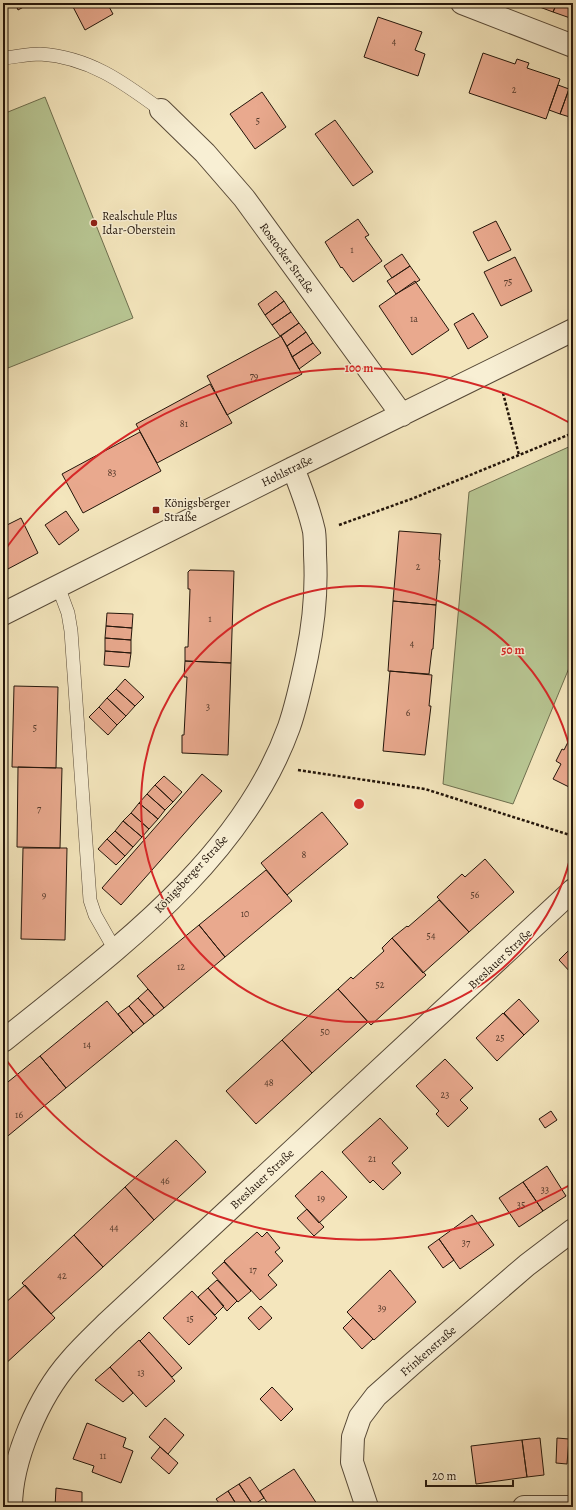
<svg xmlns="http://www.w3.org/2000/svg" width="576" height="1510" viewBox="0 0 576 1510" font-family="Alegreya,serif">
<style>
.green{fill:#b8c693;stroke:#6e6e4e}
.building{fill:#e9a98e;stroke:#23150a}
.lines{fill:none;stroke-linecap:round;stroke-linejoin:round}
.lane-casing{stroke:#574937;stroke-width:14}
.street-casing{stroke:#574937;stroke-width:24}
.path{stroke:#23150a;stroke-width:2.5;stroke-dasharray:3 2;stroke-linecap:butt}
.lane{stroke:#f8efd4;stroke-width:13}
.street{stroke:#f8efd4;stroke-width:22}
.ring{fill:none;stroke:#d62828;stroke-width:2}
.poi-dot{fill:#8f2418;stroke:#f8efd4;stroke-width:1.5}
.labels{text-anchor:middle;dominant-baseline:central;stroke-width:3;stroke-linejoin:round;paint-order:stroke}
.number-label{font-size:10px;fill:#543a2b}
.poi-label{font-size:12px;fill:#23150a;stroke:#f8efd4;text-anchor:start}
.street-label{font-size:12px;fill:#23150a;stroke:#f8efd4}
.centre{fill:#d62828;stroke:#f8efd4;stroke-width:2}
.ring-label{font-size:12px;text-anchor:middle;font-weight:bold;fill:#d62828;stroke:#f8efd4;stroke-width:3;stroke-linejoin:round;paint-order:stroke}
</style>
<rect width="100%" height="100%" fill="#f4e6bd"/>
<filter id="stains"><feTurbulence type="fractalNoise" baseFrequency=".005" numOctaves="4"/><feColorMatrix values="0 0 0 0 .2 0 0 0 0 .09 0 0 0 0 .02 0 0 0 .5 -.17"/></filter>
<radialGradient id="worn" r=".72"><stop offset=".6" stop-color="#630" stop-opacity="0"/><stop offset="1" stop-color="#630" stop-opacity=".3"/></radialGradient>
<!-- green -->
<path class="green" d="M45,97L133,318L3,370V114Z
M573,445V558L569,668L513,804L443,784L469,492Z"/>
<!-- building -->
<path class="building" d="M15,3H31L18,10Z
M71,3H107L113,14L85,30Z
M529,3H557L553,12Z
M557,3H573V19L553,12Z
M378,17L422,32L415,50L425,54L418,76L364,57Z
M483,53L515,64L517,59L529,63L527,68L560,79L546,119L469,93Z
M558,85L569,89L560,114L549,110Z
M569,89L573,91V118L560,114Z
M262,92L286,127L255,149L230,114Z
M335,120L373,172L353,186L315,134Z
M358,219L369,235L365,237L382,261L353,282L342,267L341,268L325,242Z
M496,221L511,250L488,261L473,232Z
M402,254L410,266L392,278L384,266Z
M515,257L532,291L501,306L484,272Z
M410,266L420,280L396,294L387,281Z
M415,281L449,330L412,355L379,306Z
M276,291L284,301L265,315L258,304Z
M284,301L291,312L272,325L265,315Z
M291,312L299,323L280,336L272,325Z
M473,313L488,337L468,349L454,324Z
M299,323L306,332L287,346L281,336Z
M306,332L313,343L292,357L287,346Z
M281,336L302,374L227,415L207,376Z
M313,343L321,353L299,369L292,357Z
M210,384L232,423L157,463L136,424Z
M140,432L161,471L83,513L62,474Z
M66,511L79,530L59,545L45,525Z
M21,518L38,553L6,570L3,563V527Z
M399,531L441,534L439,560H440L436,605L393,601Z
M190,570L234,571L231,663L185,661V647H188L190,589H188V572Z
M393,601L436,605L433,649H432L429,674L388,671Z
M107,613L133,614L132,628L106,626Z
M106,626L132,628L131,640L105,638Z
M105,638L131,640V653L105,651Z
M105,651L131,653L129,667L104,665Z
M185,661L231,663L228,755L182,753V735H184L187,677H184Z
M390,671L432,675L429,706H431L425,755L383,751Z
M125,679L144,697L135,706L116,689Z
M14,686L58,687L56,768L12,767Z
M116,689L135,706L126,716L107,698Z
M107,698L126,716L117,725L99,707Z
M99,707L117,725L108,735L89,717Z
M573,732V789L553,779L561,764L556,761L562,749L564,750Z
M18,767L62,768L60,848L17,847Z
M202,774L222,791L121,905L102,888Z
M164,776L182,792L173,802L155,785Z
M155,785L173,802L165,810L147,794Z
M147,794L165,810L158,819L139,803Z
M139,803L158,819L149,829L131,813Z
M322,812L348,844L287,895L261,863Z
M131,813L149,829L142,837L123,821Z
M123,821L142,837L133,847L115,831Z
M115,831L133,847L125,856L107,839Z
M107,839L125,856L116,865L98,849Z
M23,848H67L65,940L21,939Z
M485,859L514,892L469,932L437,897L462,874L465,877Z
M266,870L292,901L225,957L199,925Z
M439,900L469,932L423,973L392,938L407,926L408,927Z
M199,925L225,957L164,1008L137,976Z
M392,938L426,975L371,1025L338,989L351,977L353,979L384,951L382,948Z
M573,946V975L559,960Z
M148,989L164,1008L154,1016L138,998Z
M338,989L368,1022L312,1073L282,1040Z
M138,998L154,1016L144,1024L129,1006Z
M519,999L539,1021L524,1035L504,1013Z
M107,1001L133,1033L66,1088L40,1056Z
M129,1006L144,1024L133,1033L118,1014Z
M503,1013L524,1035L497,1061L476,1038Z
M282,1040L312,1073L256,1124L226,1091Z
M40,1056L66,1088L3,1140V1086Z
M445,1059L473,1088L460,1100L468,1108L448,1127L436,1114L439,1111L416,1086Z
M551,1111L557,1120L545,1128L539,1119Z
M380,1118L408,1148L392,1163L401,1173L383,1190L373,1180L370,1183L342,1152Z
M176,1140L206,1172L154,1220L125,1187Z
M547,1166L566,1196L543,1211L523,1182Z
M322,1171L347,1197L319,1223L295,1196Z
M523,1182L543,1211L519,1227L499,1198Z
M125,1187L154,1220L103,1267L74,1235Z
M307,1209L324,1227L314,1236L297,1218Z
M472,1215L494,1245L460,1269L439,1239Z
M257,1232L262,1237L267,1232L280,1248L275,1252L283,1261L268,1275L277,1285L260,1300L224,1261Z
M74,1235L103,1267L51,1314L22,1283Z
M439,1239L454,1260L443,1268L428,1247Z
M224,1262L251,1291L238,1302L212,1273Z
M390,1270L416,1302L374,1340L347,1312Z
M217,1280L237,1301L227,1311L208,1288Z
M25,1285L55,1318L3,1366V1305Z
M208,1288L224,1306L215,1315L198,1297Z
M192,1291L217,1318L189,1345L163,1318Z
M261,1306L272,1318L259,1330L248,1318Z
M353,1318L373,1339L362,1349L343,1328Z
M149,1332L182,1368L172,1377L140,1341Z
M139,1340L175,1381L146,1407L110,1367Z
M110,1367L133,1393L123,1402L95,1380Z
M272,1387L293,1409L281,1421L260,1399Z
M165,1418L184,1435L168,1454L149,1437Z
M87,1423L126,1438L123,1447L133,1451L121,1483L92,1472L94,1466L73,1459Z
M540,1438L544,1475L527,1477L522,1440Z
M557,1438L569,1439L567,1464L556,1463Z
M522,1440L527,1477L476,1484L471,1446Z
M160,1447L178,1463L169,1474L151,1458Z
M294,1469L319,1507H270L264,1498L260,1491Z
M250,1477L264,1498L253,1505L239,1484Z
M239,1484L253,1505L250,1507H238L228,1491Z
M56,1488L82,1492V1507H55Z
M228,1491L238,1507H222L216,1499Z"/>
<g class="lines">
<!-- lane casing -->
<g class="lane-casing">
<path id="lane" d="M3,58C15,57 28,54 40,54C89,57 123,82 161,110
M58,586L68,613L71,631L90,900L95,915L115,950"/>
</g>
<!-- street casing -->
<g class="street-casing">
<path id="street" d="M462,3L573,46
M161,110L205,153L244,198L402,415
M3,614L293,468L573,330
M3,1041C110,954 240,863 289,727C297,704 302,680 307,656C314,622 317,589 315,555C315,547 315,538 314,531C309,509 301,488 293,468
M11,1507C11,1460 39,1396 70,1361C82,1347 95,1335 108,1322L573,890
M367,1507L352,1462L353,1437L360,1417L376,1396L412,1364L527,1265L573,1230
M524,1507H570"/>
</g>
<!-- path -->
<path class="path" d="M503,393L519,455
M339,525L414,498L573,433
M298,770L425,789L573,836"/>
<!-- lane -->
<use href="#lane" class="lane"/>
<!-- street -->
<use href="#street" class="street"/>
</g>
<!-- distance rings -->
<g class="ring">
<path d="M573 846A218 218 0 1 1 573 762"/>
<path d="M570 1185A436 436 0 0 1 4 1057M4 551A436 436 0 0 1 570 423"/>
</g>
<!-- markers -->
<g class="poi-dot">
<circle cx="94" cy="223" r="4"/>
<rect x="152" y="506" width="8" height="8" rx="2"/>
</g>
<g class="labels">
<!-- number labels -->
<g class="number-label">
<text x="394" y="41">4</text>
<text x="514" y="89">2</text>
<text x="258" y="120">5</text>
<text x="352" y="249">1</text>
<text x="508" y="281">75</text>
<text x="414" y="318">1a</text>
<text x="254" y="375">79</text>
<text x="184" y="423">81</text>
<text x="112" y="472">83</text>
<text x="418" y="566">2</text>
<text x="210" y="618">1</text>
<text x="412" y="643">4</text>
<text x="208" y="706">3</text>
<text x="408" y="712">6</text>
<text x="35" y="727">5</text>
<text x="39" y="808">7</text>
<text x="304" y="854">8</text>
<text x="44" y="894">9</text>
<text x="475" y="894">56</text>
<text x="245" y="913">10</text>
<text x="431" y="935">54</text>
<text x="181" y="966">12</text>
<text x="380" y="984">52</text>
<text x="325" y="1031">50</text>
<text x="500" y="1037">25</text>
<text x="87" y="1044">14</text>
<text x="269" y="1082">48</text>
<text x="445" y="1094">23</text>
<text x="19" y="1114">16</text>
<text x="372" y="1158">21</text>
<text x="165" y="1180">46</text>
<text x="545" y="1189">33</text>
<text x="321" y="1197">19</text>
<text x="521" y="1204">35</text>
<text x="114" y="1227">44</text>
<text x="466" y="1242">37</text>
<text x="253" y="1269">17</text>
<text x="62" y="1275">42</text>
<text x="382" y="1307">39</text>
<text x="190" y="1318">15</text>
<text x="141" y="1372">13</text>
<text x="103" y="1455">11</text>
</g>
<!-- poi labels -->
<g class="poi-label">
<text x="102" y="216">Realschule Plus<tspan x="102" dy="14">Idar-Oberstein</tspan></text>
<text x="164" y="503">Königsberger<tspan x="164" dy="14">Straße</tspan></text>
</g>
<!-- street labels -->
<g class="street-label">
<text transform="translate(287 258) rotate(54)">Rostocker Straße</text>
<text transform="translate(287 471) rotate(-26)">Hohlstraße</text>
<text transform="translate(191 874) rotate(-47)">Königsberger Straße</text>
<text transform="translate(500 959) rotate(-43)">Breslauer Straße</text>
<text transform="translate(262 1179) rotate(-43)">Breslauer Straße</text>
<text transform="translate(428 1351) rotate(-41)">Frinkenstraße</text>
</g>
</g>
<circle cx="359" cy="804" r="6" class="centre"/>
<g class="ring-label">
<text x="359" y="372">100 m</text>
<text x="513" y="654">50 m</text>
</g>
<!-- margin -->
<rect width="576" height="1510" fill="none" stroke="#f4e6bd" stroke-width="16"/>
<rect x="4" y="4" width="568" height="1502" fill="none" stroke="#23150a" stroke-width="2"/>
<rect x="8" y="8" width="560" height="1494" fill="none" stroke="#23150a"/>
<!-- scale -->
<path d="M426 1480v6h87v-6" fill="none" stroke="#23150a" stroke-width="2"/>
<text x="432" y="1480" font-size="12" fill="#23150a" stroke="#f8efd4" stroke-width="3" paint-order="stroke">20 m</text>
<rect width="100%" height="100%" filter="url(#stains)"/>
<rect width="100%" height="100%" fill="url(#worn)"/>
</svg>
